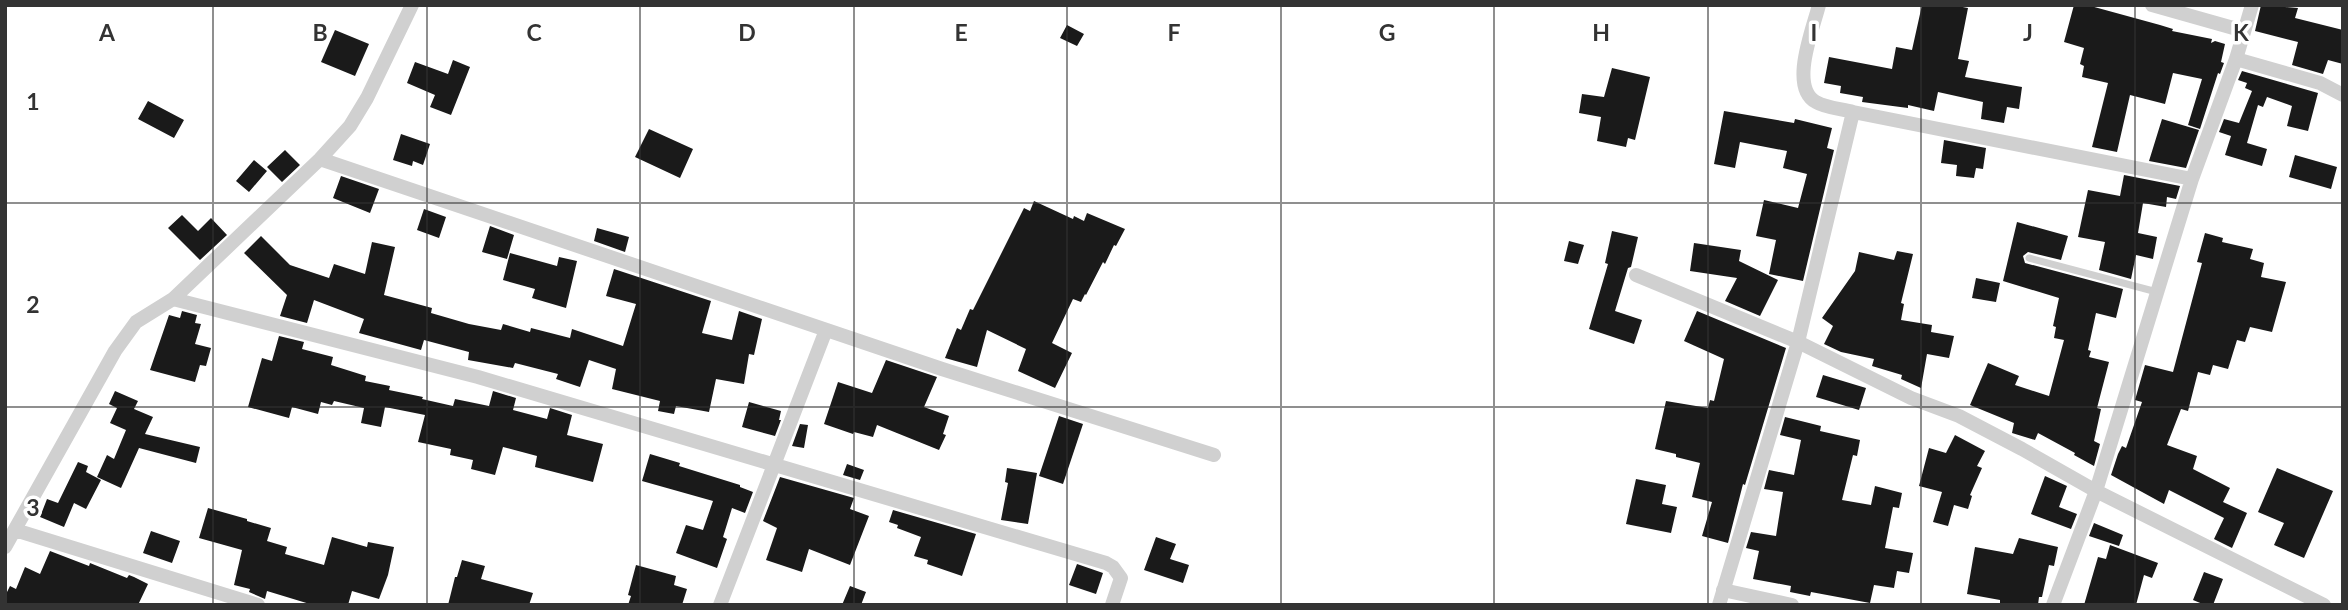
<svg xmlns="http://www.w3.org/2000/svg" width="2348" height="610" viewBox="0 0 2348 610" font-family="Lato,sans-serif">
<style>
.building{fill:#1a1a1a}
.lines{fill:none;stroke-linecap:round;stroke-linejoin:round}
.service{stroke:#d0d0d0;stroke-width:7}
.minor{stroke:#d0d0d0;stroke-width:14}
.grid{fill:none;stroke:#333;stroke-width:2;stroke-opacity:0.55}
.grid-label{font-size:23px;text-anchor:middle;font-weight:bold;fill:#333;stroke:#fff;stroke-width:7;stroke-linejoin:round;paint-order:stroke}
</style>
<rect width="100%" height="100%" fill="#fff"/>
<!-- building -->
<path class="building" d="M1922,5H1952L1968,8L1958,59L1969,61L1965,77L2022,87L2019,109L2007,107L2004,123L1981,119L1983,102L1938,92L1934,111L1908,105V108L1862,102L1863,97L1840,93L1841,86L1824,83L1829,57L1892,69L1896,47L1912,50Z
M2074,5H2087L2160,25L2173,29L2172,31L2212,39L2211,43L2215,41L2225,44L2221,62L2224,63L2220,74L2218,73L2200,129L2188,125L2202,79L2173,73L2165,104L2130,95L2117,152L2092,147L2108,83L2082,77L2084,66L2080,64L2084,48L2064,42Z
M2261,5L2298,8L2295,18L2343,30V64L2328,60L2323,74L2292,65L2298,42L2255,31Z
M1067,25L1084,34L1077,46L1060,38Z
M335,30L369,44L355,76L321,62Z
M453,60L470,67L451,115L430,107L435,95L407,83L415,62L448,74Z
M1612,68L1650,77L1635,140L1628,138L1626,147L1597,141L1601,117L1579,113L1582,94L1604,97Z
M2242,71L2318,93L2308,131L2287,126L2292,106L2267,97L2263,107L2258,105L2247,143L2267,149L2262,166L2225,155L2231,136L2219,132L2224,119L2239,123L2252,91L2245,88L2247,83L2238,80Z
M148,101L184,120L174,138L138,119Z
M1724,111L1794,123L1795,119L1832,128L1827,148L1834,150L1803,281L1769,274L1776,240L1756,236L1764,200L1798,208L1807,174L1783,168L1787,151L1740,142L1735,168L1714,164Z
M2162,119L2199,130L2186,168L2149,161Z
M649,129L693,149L680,178L635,157Z
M401,134L430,144L423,165L413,161L412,166L393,160Z
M1944,140L1986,148L1983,169L1976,168L1974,178L1956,176L1957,165L1941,163Z
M285,150L300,165L282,182L267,167Z
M2295,155L2337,167L2331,189L2289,177Z
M254,160L267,171L249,192L236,181Z
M2124,175L2180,186L2176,199L2167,197L2166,207L2143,203L2138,233L2157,237L2153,259L2136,255L2131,279L2099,270L2105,242L2078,237L2088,190L2120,196Z
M341,176L379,189L370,213L333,198Z
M1034,201L1073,219L1074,216L1084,221L1087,213L1125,229L1116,246L1114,245L1105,264L1103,262L1086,295L1085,294L1081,302L1073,299L1052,343L1072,353L1055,388L1018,371L1026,349L987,330L977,367L945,358L957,328L961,330L970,309L973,310L1024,208L1030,211Z
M424,209L446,217L439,238L417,230Z
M182,215L198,231L211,218L227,235L200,260L168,228Z
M2017,222L2068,236L2061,260L2028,252L2023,256L2025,263L2123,289L2116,318L2096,313L2088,350L2091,351L2089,357L2109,362L2097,408L2101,409L2094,441L2100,444L2094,466L2074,455L2075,453L2038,433L2035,440L2012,433L2014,423L1970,405L1988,363L2019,376L2015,385L2049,396L2064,340L2054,338L2056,327L2053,326L2059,298L2003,281Z
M490,226L514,235L507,259L482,252Z
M597,228L629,237L625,252L594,241Z
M1612,231L1638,237L1631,267L1628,268L1615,311L1642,320L1634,344L1589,329L1608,264L1605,263Z
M2205,233L2223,238L2222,242L2253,249L2250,259L2264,263L2261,277L2286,282L2272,332L2250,327L2245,342L2237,340L2228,369L2213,365L2210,375L2198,372L2188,411L2181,409L2167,445L2197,456L2193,469L2230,488L2223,502L2247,513L2232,548L2214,539L2224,518L2169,490L2164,504L2111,475L2118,454L2122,446L2126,448L2142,402L2135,400L2145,365L2173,372L2202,263L2197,262Z
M261,236L290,265L329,278L334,264L365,274L372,242L395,247L384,295L432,308L431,313L469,324L501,330L503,324L530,332L531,328L570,338L572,329L623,346L636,304L606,296L614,269L711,301L702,333L732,340L739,311L762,319L754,355L749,354L744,384L716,379L709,412L676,406L674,414L658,411L660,401L612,389L616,369L589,360L580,387L556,379L558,374L515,363L513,368L468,360L469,352L424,340L421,350L359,333L364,319L314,300L307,323L280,316L287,295L244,253Z
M1569,241L1584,245L1578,264L1564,261Z
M1694,243L1741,250L1739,261L1778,280L1760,316L1725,301L1737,278L1690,271Z
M1897,251L1913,254L1901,303L1904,304L1901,320L1932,325L1931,332L1954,336L1949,358L1927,354L1921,388L1901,379L1902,375L1872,366L1874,359L1841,352L1824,344L1833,326L1822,318L1855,271L1859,252L1894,260Z
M510,253L557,266L559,257L577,261L566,308L532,298L535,289L503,280Z
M1976,278L2000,283L1996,302L1972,298Z
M182,311L197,315L195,323L201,324L195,344L211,348L206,366L200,365L195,382L150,370L169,315L180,318Z
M1697,311L1786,348L1745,485L1743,484L1728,543L1702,536L1712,502L1692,497L1700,463L1676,457V454L1655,449L1666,401L1708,408L1710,400L1714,401L1724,359L1684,341Z
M279,336L304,342L302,349L333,357L331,365L366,376L365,381L390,386L389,390L423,397L422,399L453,406L455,399L489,406L493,391L516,398L513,410L547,419L550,408L572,415L567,435L603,444L593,482L535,467L537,456L503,447L495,475L471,469L473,460L450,455L451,449L418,442L425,415L385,407L381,427L361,423L364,408L334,401L332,405L321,402L318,414L292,407L289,418L248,407L262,358L272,361Z
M886,360L937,377L924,407L949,416L943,434L946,435L939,450L877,425L873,437L854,432L853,434L824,424L838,382L872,393Z
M1823,375L1866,388L1859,410L1816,397Z
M115,391L138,401L134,409L153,417L145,434L200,447L196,463L139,448L121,488L97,477L107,455L114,459L126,430L110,423L117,408L109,404Z
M749,402L781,411L779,420H781L775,436L742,427Z
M1059,416L1083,424L1063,484L1039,476Z
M1785,417L1821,426L1820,431L1860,440L1857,456L1853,455L1842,500L1871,505L1875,486L1902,493L1899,508L1893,507L1885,548L1913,553L1909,573L1897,571L1894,588L1874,585L1870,603L1811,592L1810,596L1790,592L1791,586L1753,579L1759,551L1746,548L1751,532L1776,536L1783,492L1764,489L1769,470L1794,475L1801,440L1780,435Z
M800,424L808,425L804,448L792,446Z
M1955,435L1985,451L1977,466L1982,468L1970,495L1972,496L1968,509L1954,505L1948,526L1933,522L1942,492L1919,486L1929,448L1946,453Z
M650,454L680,463L679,466L740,485V487L753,492L745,513L732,508L723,537L727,539L717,568L676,553L686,525L703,530L713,501L642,481Z
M78,462L88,466L86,472L101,480L86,509L74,503L64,527L40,517L47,499L58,503Z
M847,464L864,470L860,480L843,475Z
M1007,468L1037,473L1028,524L1001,520L1008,483L1005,482Z
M2277,468L2333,491L2304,558L2274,545L2284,523L2258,512Z
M2045,476L2067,486L2059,507L2077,514L2071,529L2031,514Z
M780,477L854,498L850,509L869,516L850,565L809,549L802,572L766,560L777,528L763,521Z
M1636,479L1666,485L1662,504L1677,507L1671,533L1626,524Z
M208,508L247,519V521L271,528L267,541L287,547L285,554L324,565L332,537L367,547L368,542L394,547L388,575L379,599L352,591L348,605H313L267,591L265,599L249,592L250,589L234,585L242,550L199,538Z
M893,510L976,534L962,576L927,564L928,560L914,556L921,537L897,528L898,525L889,522Z
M2094,523L2123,535L2119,546L2089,536Z
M151,531L180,541L172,563L143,553Z
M1156,537L1176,544L1170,559L1189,565L1183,583L1144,570Z
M2019,538L2058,547L2054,566L2049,565L2042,597H2039L2038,605H2000V600L1967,594L1975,547L2013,554Z
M2110,545L2158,563L2152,578L2144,575L2136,605H2084L2098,557L2106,559Z
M50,551L89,566L90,563L127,578L129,575L134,577L148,584L138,605H5V596L10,586L16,589L25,567L40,574Z
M462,560L485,566L481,579L533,593L529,605H448L455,577H457Z
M1077,564L1103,573L1096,594L1069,585Z
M636,565L676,576L674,585L687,589L682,605H628L631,596L628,595Z
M2204,572L2223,579L2213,605H2205L2193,600Z
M850,586L866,592L861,605H842Z"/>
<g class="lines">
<!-- service -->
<path class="service" d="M2029,258L2157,292"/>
<!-- minor -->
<path class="minor" d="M2152,5L2244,31
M2252,5L2236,59L2192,179L2096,491L2324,605
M2236,59L2320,83L2343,95
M1853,112L2192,179
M320,159L942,369L1214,455
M1636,275L1798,342L1911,398L1959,416L2022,449L2096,491L2053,605
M173,299L478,377L1106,563L1113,567L1121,578L1112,605
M15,530L258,605
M5,547L115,351L136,322L173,299L320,159L350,126L367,98L412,5
M1723,590L1792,605
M720,605L826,330
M1719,605L1798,342L1853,112C1842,109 1826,108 1816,102C1789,87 1813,29 1819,5"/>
</g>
<!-- grid -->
<path class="grid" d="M213,5V605M427,5V605M640,5V605M854,5V605M1067,5V605M1281,5V605M1494,5V605M1708,5V605M1921,5V605M2135,5V605M5,203H2343M5,407H2343"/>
<g class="grid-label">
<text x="107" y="41">A</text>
<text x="320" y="41">B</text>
<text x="534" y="41">C</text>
<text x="747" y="41">D</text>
<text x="961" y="41">E</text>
<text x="1174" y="41">F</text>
<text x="1387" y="41">G</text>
<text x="1601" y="41">H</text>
<text x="1814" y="41">I</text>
<text x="2028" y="41">J</text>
<text x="2241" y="41">K</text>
<text x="33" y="110">1</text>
<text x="33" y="313">2</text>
<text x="33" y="516">3</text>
</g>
<!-- border -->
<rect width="2348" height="610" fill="none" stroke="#333333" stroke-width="14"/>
</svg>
